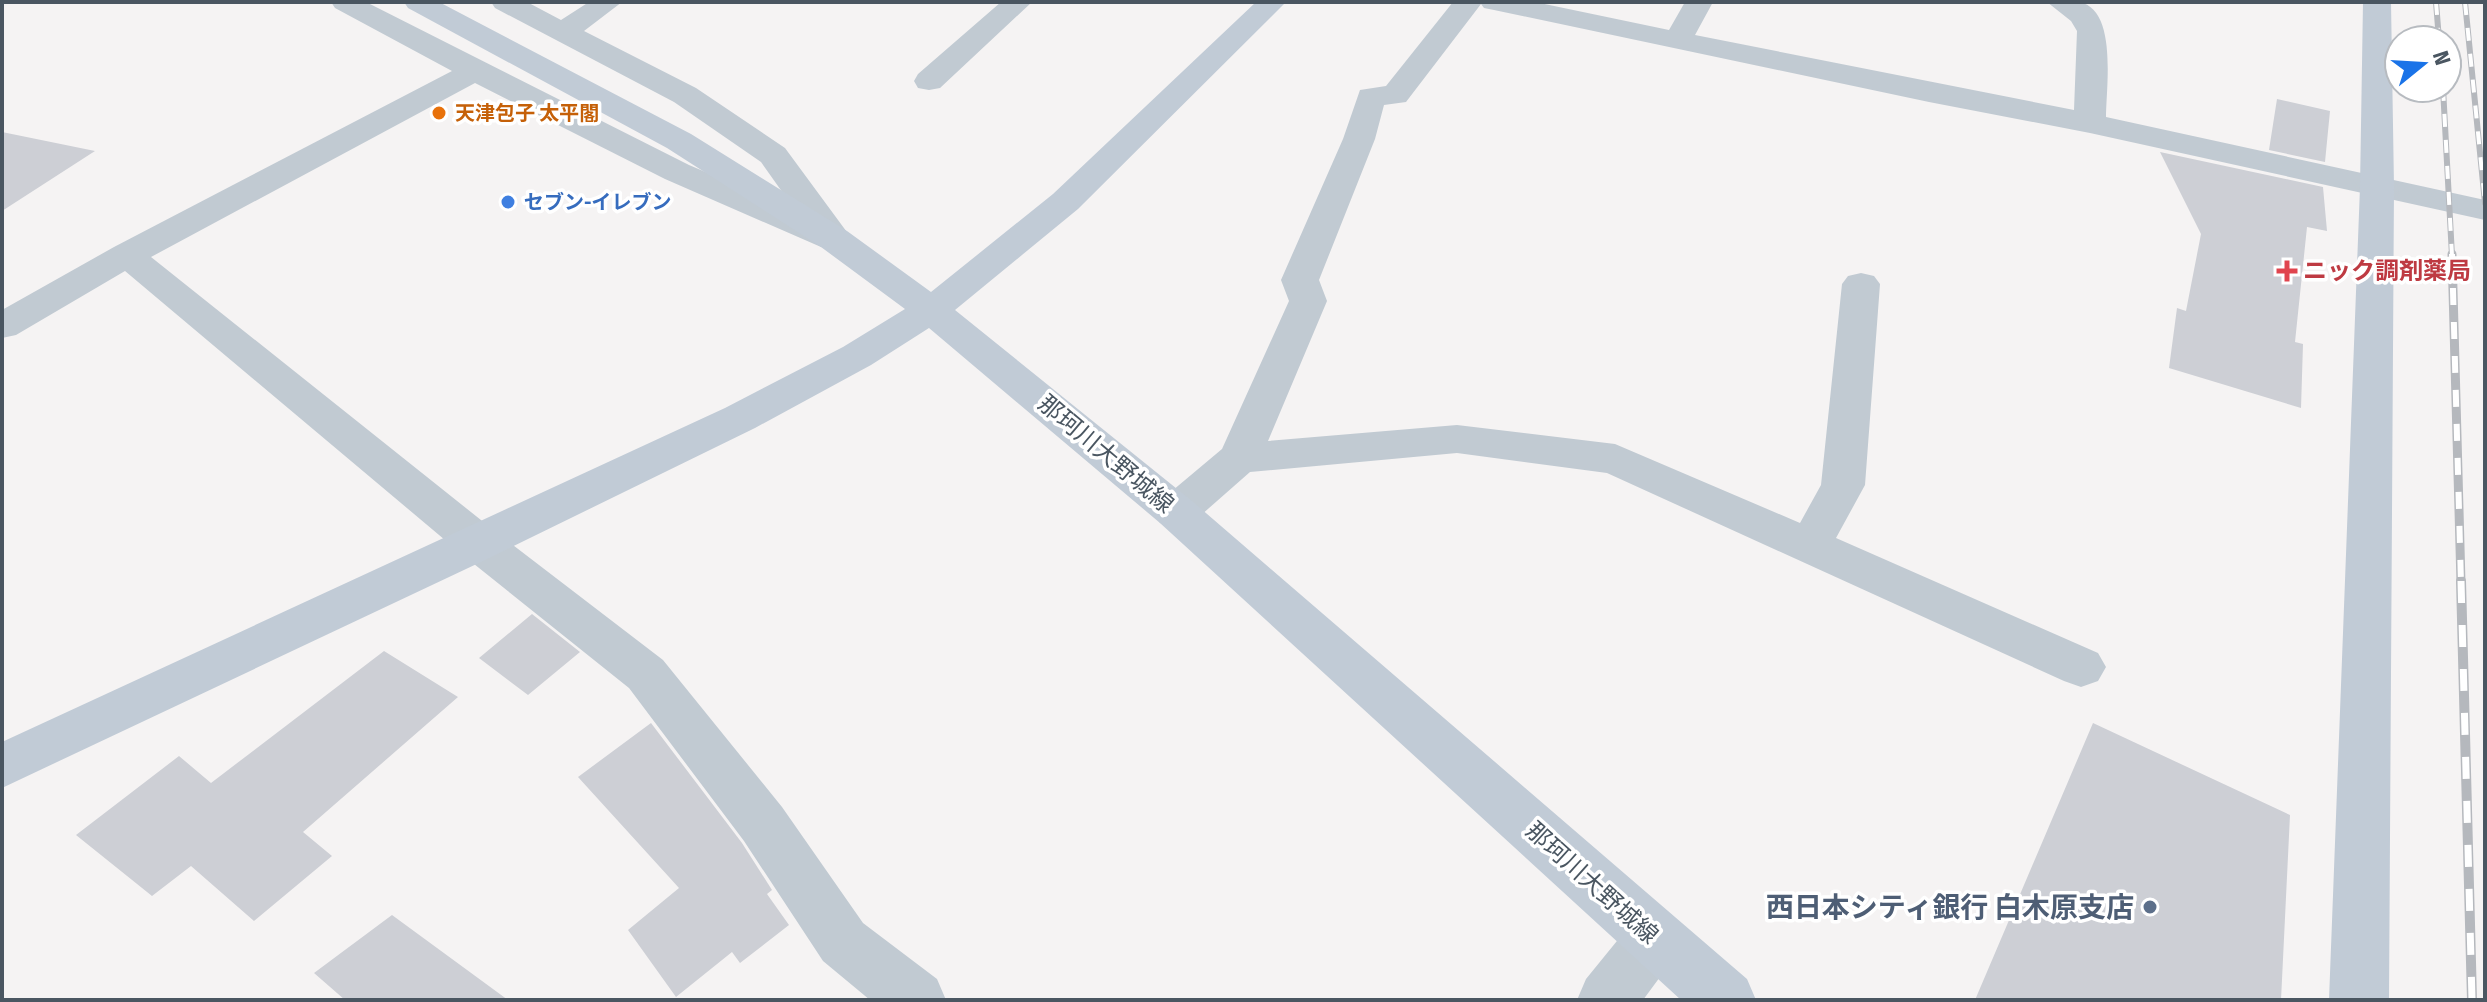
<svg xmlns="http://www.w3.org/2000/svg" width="2487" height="1002" viewBox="0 0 2487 1002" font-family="'Fira Sans Condensed','Noto Sans JP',sans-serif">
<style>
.building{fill:#cdcfd5}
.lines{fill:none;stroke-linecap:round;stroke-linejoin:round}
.street{fill:#c1cad2;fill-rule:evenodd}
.secondary{fill:#c1cbd6;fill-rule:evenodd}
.rail-far2-casing{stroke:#b5b8bd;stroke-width:6}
.rail-far1-casing{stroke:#b5b8bd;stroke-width:9}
.rail-casing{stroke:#b5b8bd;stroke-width:10}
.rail-far2{stroke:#fff;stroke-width:4;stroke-dasharray:13;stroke-linecap:butt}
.rail-far1{stroke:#fff;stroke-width:6;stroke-dasharray:17;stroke-linecap:butt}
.rail{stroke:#fff;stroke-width:7;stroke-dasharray:22;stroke-linecap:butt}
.food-dot{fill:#e8710a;stroke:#fff;stroke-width:3}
.shop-dot{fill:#3f7fe0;stroke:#fff;stroke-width:3}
.health-dot{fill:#e0444e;stroke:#fff;stroke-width:3}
.service-dot{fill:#5c6f8a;stroke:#fff;stroke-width:3}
.labels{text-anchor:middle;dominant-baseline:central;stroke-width:7;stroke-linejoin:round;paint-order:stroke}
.far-food-label{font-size:20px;font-weight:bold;fill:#c56008;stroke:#fff;text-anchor:start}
.far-shop-label{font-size:20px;font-weight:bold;fill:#366cbe;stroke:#fff;text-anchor:start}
.health-label{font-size:24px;font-weight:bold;fill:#be3a42;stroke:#fff;text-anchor:start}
.street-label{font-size:24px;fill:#4a5661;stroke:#fff}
.near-service-label{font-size:28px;font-weight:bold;fill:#4e5e75;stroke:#fff;text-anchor:end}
</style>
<rect width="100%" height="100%" fill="#f5f3f3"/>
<!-- building -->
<path class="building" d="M2277,99L2330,111L2325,162L2269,150Z
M2,132L95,151L2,211Z
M2160,152L2323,187L2327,231L2307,227L2295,342L2303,344L2301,408L2169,368L2177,308L2186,311L2201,234Z
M532,614L580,652L528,695L479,658Z
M384,651L458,697L303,832L332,856L254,921L191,866L152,896L76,835L179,756L211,783Z
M651,723L742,843L772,890L767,894L789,925L740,963L732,952L676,997L628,930L679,888L578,777Z
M2093,723L2290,815L2281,1000H1975Z
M392,915L508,1000H345L314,973Z"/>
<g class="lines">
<!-- street -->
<path class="street" d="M331,2H366L689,165L795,210L761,162L674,102L495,8L491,2H527L561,20L589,2H622L584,31L696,88L785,148L852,239L847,247L834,250L821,247L665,179L475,83L151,257L496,532L663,660L782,807L863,923L937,979L946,1000H870L823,961L744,841L629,688L464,556L125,271L16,335L2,338V310L114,247L452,71L335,8Z
M1001,2H1032L940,88L929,90L918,88L914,81L918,74Z
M1453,2H1535L1669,30L1685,2H1713L1695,35L2074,110L2077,31L2071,21L2047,2C2057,2 2069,0 2079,2C2118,9 2106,88 2106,117L2485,200V220L2090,133L1929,102L1494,10L1484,8L1481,4L1406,102L1384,105L1375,139L1319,280L1327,301L1268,441L1457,425L1615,444L1800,523L1821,485L1842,284L1848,276L1861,273L1874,276L1880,284L1865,485L1836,538L2098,653L2106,667L2098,681L2081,687L2064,681L1607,473L1457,453L1250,472L1192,523L1176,528L1160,523L1154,512L1160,501L1222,449L1289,301L1281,280L1343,139L1360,90L1386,86Z
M1654,912L1674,920L1683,939L1674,958L1643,1000H1577L1586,979L1634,920Z"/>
<!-- secondary -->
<path class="secondary" d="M404,2H439L691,134L847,231L931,292L1053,194L1256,2H1286L1078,209L955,310L1192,501L1747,979L1756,1000H1681L1160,523L929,328L871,365L755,428L483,561L2,788V742L725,408L843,347L905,309L821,247L667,148L408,8Z
M2363,2H2391L2394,187L2389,1000H2329L2360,187Z"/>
<!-- rail-far2 casing -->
<g class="rail-far2-casing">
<path id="rail-far2" d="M2436,2L2439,40
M2465,2L2485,203
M2443,88L2452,256"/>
</g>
<!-- rail-far1 casing -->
<g class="rail-far1-casing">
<path id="rail-far1" d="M2452,254L2461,583"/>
</g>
<!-- rail casing -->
<g class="rail-casing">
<path id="rail" d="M2461,581L2472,1000"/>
</g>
<!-- rail-far2 -->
<use href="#rail-far2" class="rail-far2"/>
<!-- rail-far1 -->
<use href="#rail-far1" class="rail-far1"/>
<!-- rail -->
<use href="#rail" class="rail"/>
</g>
<!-- markers -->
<circle class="food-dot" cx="439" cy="113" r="8"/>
<circle class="shop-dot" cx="508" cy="202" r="8"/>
<path class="health-dot" d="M2283 259h8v8h8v8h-8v8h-8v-8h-8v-8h8z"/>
<circle class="service-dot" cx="2150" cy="907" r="8"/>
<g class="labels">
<!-- far-food labels -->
<g class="far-food-label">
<text x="455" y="113">天津包子 太平閣</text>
</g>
<!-- far-shop labels -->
<g class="far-shop-label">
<text x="524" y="202">セブン-イレブン</text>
</g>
<!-- health labels -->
<g class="health-label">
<text x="2303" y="271">ニック調剤薬局</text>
</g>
<!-- street labels -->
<g class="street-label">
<text transform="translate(1106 454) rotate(40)">那珂川大野城線</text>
<text transform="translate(1592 883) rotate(42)">那珂川大野城線</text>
</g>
<!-- near-service labels -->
<g class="near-service-label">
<text x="2134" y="907">西日本シティ銀行 白木原支店</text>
</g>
</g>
<!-- border -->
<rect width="2487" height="1002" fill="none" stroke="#4a5661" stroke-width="8"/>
<!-- north arrow -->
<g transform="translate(2423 64) rotate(72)"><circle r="38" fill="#ffffff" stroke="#b7bbc0" stroke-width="2"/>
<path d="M0-6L14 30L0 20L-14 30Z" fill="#1a73e8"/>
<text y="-12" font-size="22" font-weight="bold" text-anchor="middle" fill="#4a5661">N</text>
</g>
</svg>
